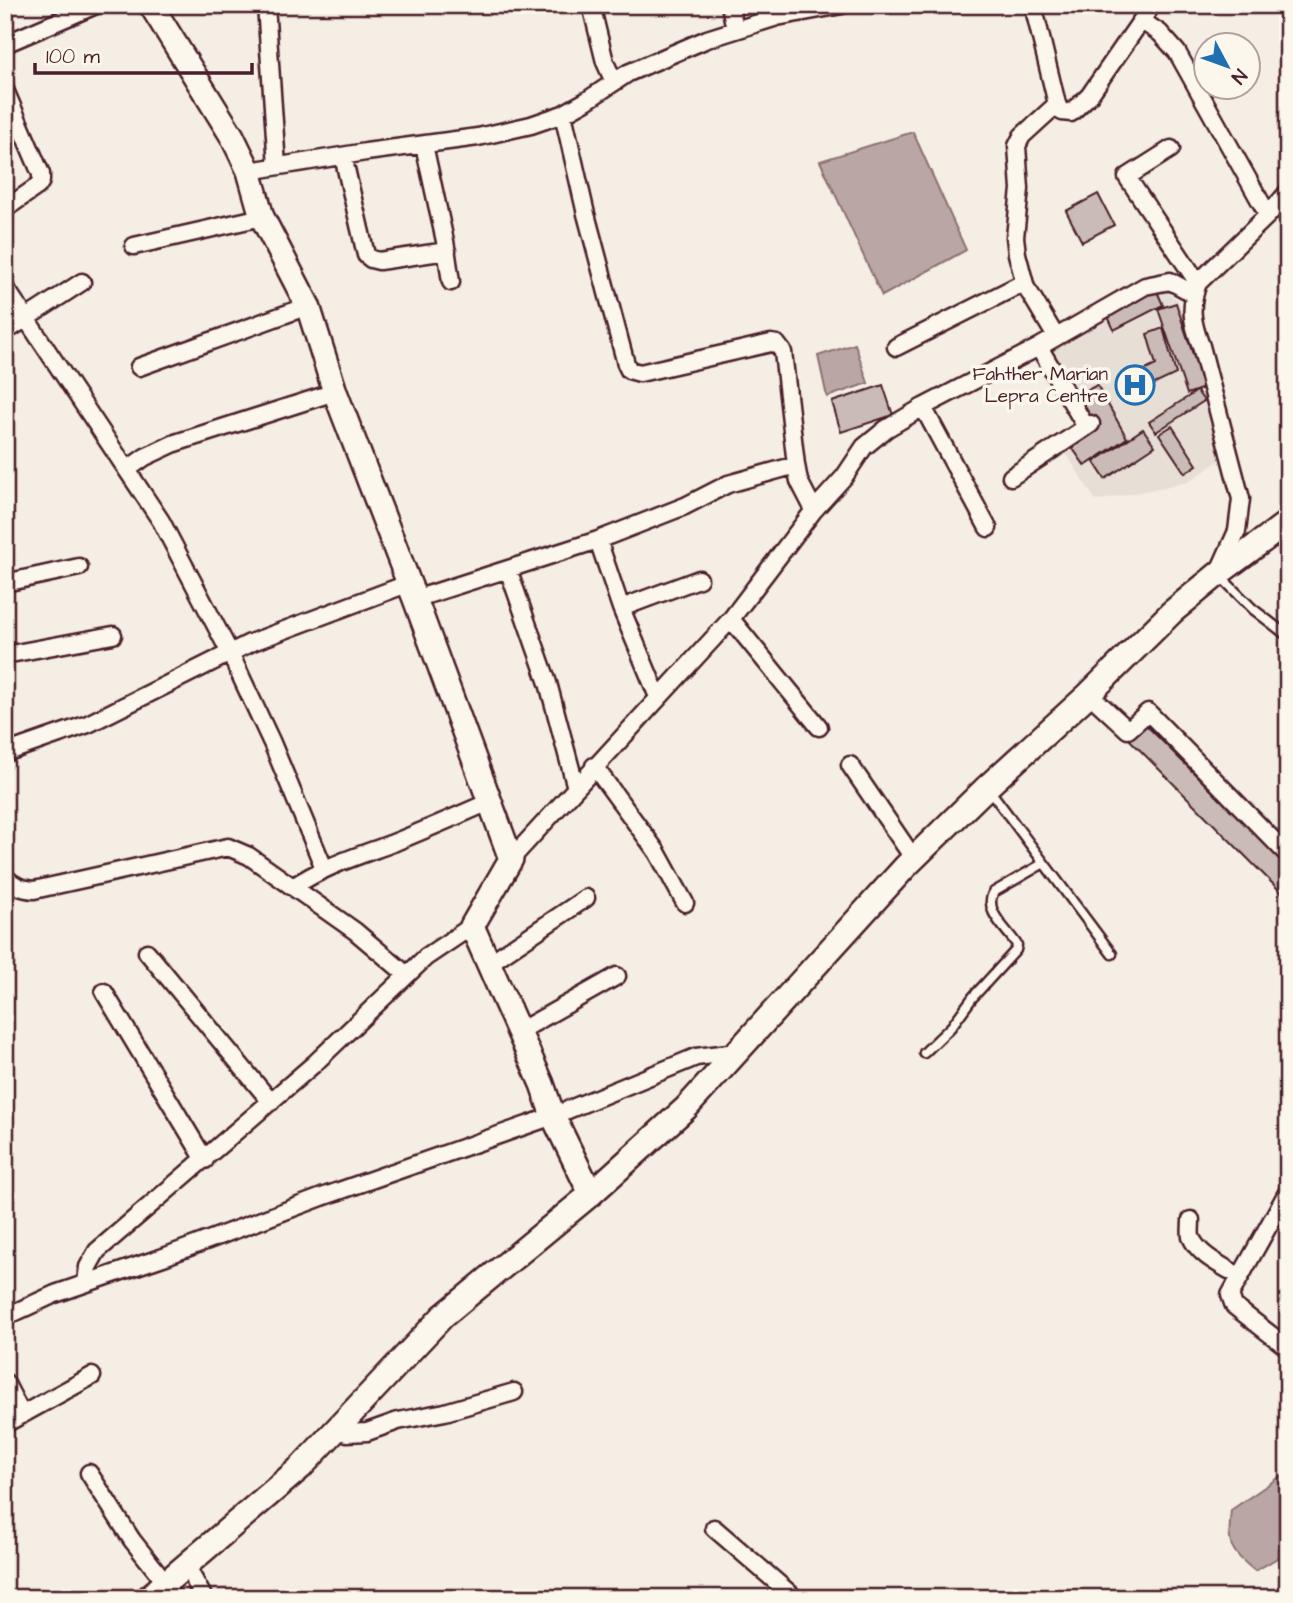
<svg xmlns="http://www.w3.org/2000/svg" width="1293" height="1603" viewBox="0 0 1293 1603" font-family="'Architects Daughter',sans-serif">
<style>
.built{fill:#e7dfd6}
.water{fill:#baa7a5;stroke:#8d7174;stroke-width:2}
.building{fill:#cabbb6;stroke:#4a1f2b;stroke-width:2}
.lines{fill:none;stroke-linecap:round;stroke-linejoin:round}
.lane-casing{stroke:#4a1f2b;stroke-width:13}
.street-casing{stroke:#4a1f2b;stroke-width:21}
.secondary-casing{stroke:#4a1f2b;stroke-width:28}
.lane{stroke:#fbf7ec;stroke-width:8}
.street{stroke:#fbf7ec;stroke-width:16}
.secondary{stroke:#fbf7ec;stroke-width:23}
.labels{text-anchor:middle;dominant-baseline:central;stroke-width:7;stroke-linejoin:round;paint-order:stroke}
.poi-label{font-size:19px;fill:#4a1f2b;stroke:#fbf7ec;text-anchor:end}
</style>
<rect width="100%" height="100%" fill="#f4eee4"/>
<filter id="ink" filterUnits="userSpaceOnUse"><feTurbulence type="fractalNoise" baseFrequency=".0143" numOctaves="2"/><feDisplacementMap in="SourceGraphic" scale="14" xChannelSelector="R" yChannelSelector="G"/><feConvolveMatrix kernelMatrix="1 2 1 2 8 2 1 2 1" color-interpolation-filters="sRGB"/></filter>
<g filter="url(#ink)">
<!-- built -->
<path class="built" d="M1156,287L1178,299L1225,457L1188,482L1096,501L1059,442L1087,423L1044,348Z"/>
<!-- water -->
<path class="water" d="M913,132L966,250L882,296L820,161Z
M855,344L868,383L827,397L818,356Z
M1288,1471V1552L1255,1571C1227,1548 1228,1544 1231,1510Z"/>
<!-- building -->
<path class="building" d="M1098,194L1114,225L1082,242L1066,211Z
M1156,289L1163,305L1114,330L1107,314Z
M1176,303L1204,388L1187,394L1158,309Z
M1163,328L1176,374L1123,399L1116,384L1156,365L1147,334Z
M883,385L893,415L841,432L832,402Z
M1097,385L1127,438L1085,466L1069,443L1094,427L1076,396Z
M1197,391L1204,401L1156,432L1149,422Z
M1172,426L1197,465L1185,473L1159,434Z
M1143,429L1155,446L1105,479L1094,462Z
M1142,721L1288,867V893L1285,896L1126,736Z"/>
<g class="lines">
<!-- lane casing -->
<g class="lane-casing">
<path id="lane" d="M1220,576L1253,609L1288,636
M988,788L1112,954
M924,1053L951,1027L973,997L1016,950L1017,945C1008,930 982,910 994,892L1044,863"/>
</g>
<!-- street casing -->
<g class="street-casing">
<path id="street" d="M266,5L277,166
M591,5L605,62L614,82
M730,5L735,29
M1033,5L1057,104L1062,112L1071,113L1089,96L1152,5
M1142,21L1160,33L1177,52L1268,215
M5,44L96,5
M5,90L41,174V181L38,186L5,209
M563,114L586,214L626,364L629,370L640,373L771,343L777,344L783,352L796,465L799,481L814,510
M424,145L445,241L451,282
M1171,149L1127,177L1198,283
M343,156L366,255L371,259L379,261L447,251
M249,171L366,152L478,137L531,125L563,114L586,101L628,73L707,39L777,17L842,5
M134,246L262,217
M5,287L161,521L230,653L272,743L324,868
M1026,288L1017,254L1015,237L1020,189L1017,146L1022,136L1057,104
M5,332L82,282
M896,347L1019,285L1026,288L1031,295L1056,337
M1039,347L1086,427
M139,367L308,306
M923,407L988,528
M128,469L145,457L175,443L335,392
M1011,477L1091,424
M598,540L621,608L658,697
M508,569L548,683L576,788
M1219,571L1237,531L1241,499L1201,346C1192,323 1189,307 1198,283L1268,215L1288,192
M5,583L79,567
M415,599L598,540L685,506L728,484L796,465
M621,608L699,579
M731,619L819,727
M5,655L113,635
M1089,694L1128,730L1148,712L1288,855
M5,753L88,724L250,643L407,584
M850,765L914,859
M594,766L657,852L685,903
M511,859L731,619L814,510L844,477L864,447L886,429L923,407L1039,347L1145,286L1170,281L1194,294
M5,877C14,886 22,889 34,890L228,847L249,856L355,931L407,975
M293,887C324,866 358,856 393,843C425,830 457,816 489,802
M147,952L271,1102
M488,964L586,898
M104,992L205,1160
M518,1032L617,976
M1288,1191L1230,1295L1234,1306L1288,1348
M1191,1220C1191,1225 1190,1232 1191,1237C1199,1256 1223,1266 1239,1276
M86,1283L88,1267L97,1251L314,1064L426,957L472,926
M5,1317L55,1294L166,1256L322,1197L553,1116L696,1057L737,1052
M5,1382L22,1415
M5,1424L92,1376
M339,1427L347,1433L367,1432L398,1421L445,1412L514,1392
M89,1473L132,1540L166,1583
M714,1528L795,1598
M186,1565L204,1598"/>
</g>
<!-- secondary casing -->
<g class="secondary-casing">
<path id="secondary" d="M151,5L232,136L249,171L262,217L308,306L335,392L415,599L511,859L472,926L542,1084L553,1116L591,1194
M148,1598L301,1467L443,1316L591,1194L686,1108L906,866L987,787L1089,694L1172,612L1218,574L1288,522"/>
</g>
<!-- lane -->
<use href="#lane" class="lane"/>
<!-- street -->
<use href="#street" class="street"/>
<!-- secondary -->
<use href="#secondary" class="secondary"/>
</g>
</g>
<!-- icons -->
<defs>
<g id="hospital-ring" transform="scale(2.0125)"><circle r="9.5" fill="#fbf7ec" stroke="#1f6fb2" stroke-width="1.5"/><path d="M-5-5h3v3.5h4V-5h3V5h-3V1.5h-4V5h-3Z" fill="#1f6fb2"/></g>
</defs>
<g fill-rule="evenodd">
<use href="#hospital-ring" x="1135" y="385"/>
</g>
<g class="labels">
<!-- poi labels -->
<g class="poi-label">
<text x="1108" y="374">Fahther Marian<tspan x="1108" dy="22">Lepra Centre</tspan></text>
</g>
</g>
<!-- margin -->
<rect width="1293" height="1603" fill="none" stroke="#fbf7ec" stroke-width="28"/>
<rect x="14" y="14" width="1265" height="1575" fill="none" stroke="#4a1f2b" stroke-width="2.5" filter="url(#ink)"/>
<!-- north arrow -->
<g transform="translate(1227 66) rotate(131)"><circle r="33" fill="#fbf7ec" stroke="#b4a19f" stroke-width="2"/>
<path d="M0-5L12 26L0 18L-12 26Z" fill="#1f6fb2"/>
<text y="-10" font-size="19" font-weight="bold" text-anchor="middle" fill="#4a1f2b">N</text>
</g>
<!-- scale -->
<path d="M35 63v10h217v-10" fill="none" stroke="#4a1f2b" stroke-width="3.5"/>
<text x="46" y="63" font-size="21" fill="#4a1f2b" stroke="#fbf7ec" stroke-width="5" paint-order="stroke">100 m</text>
</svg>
